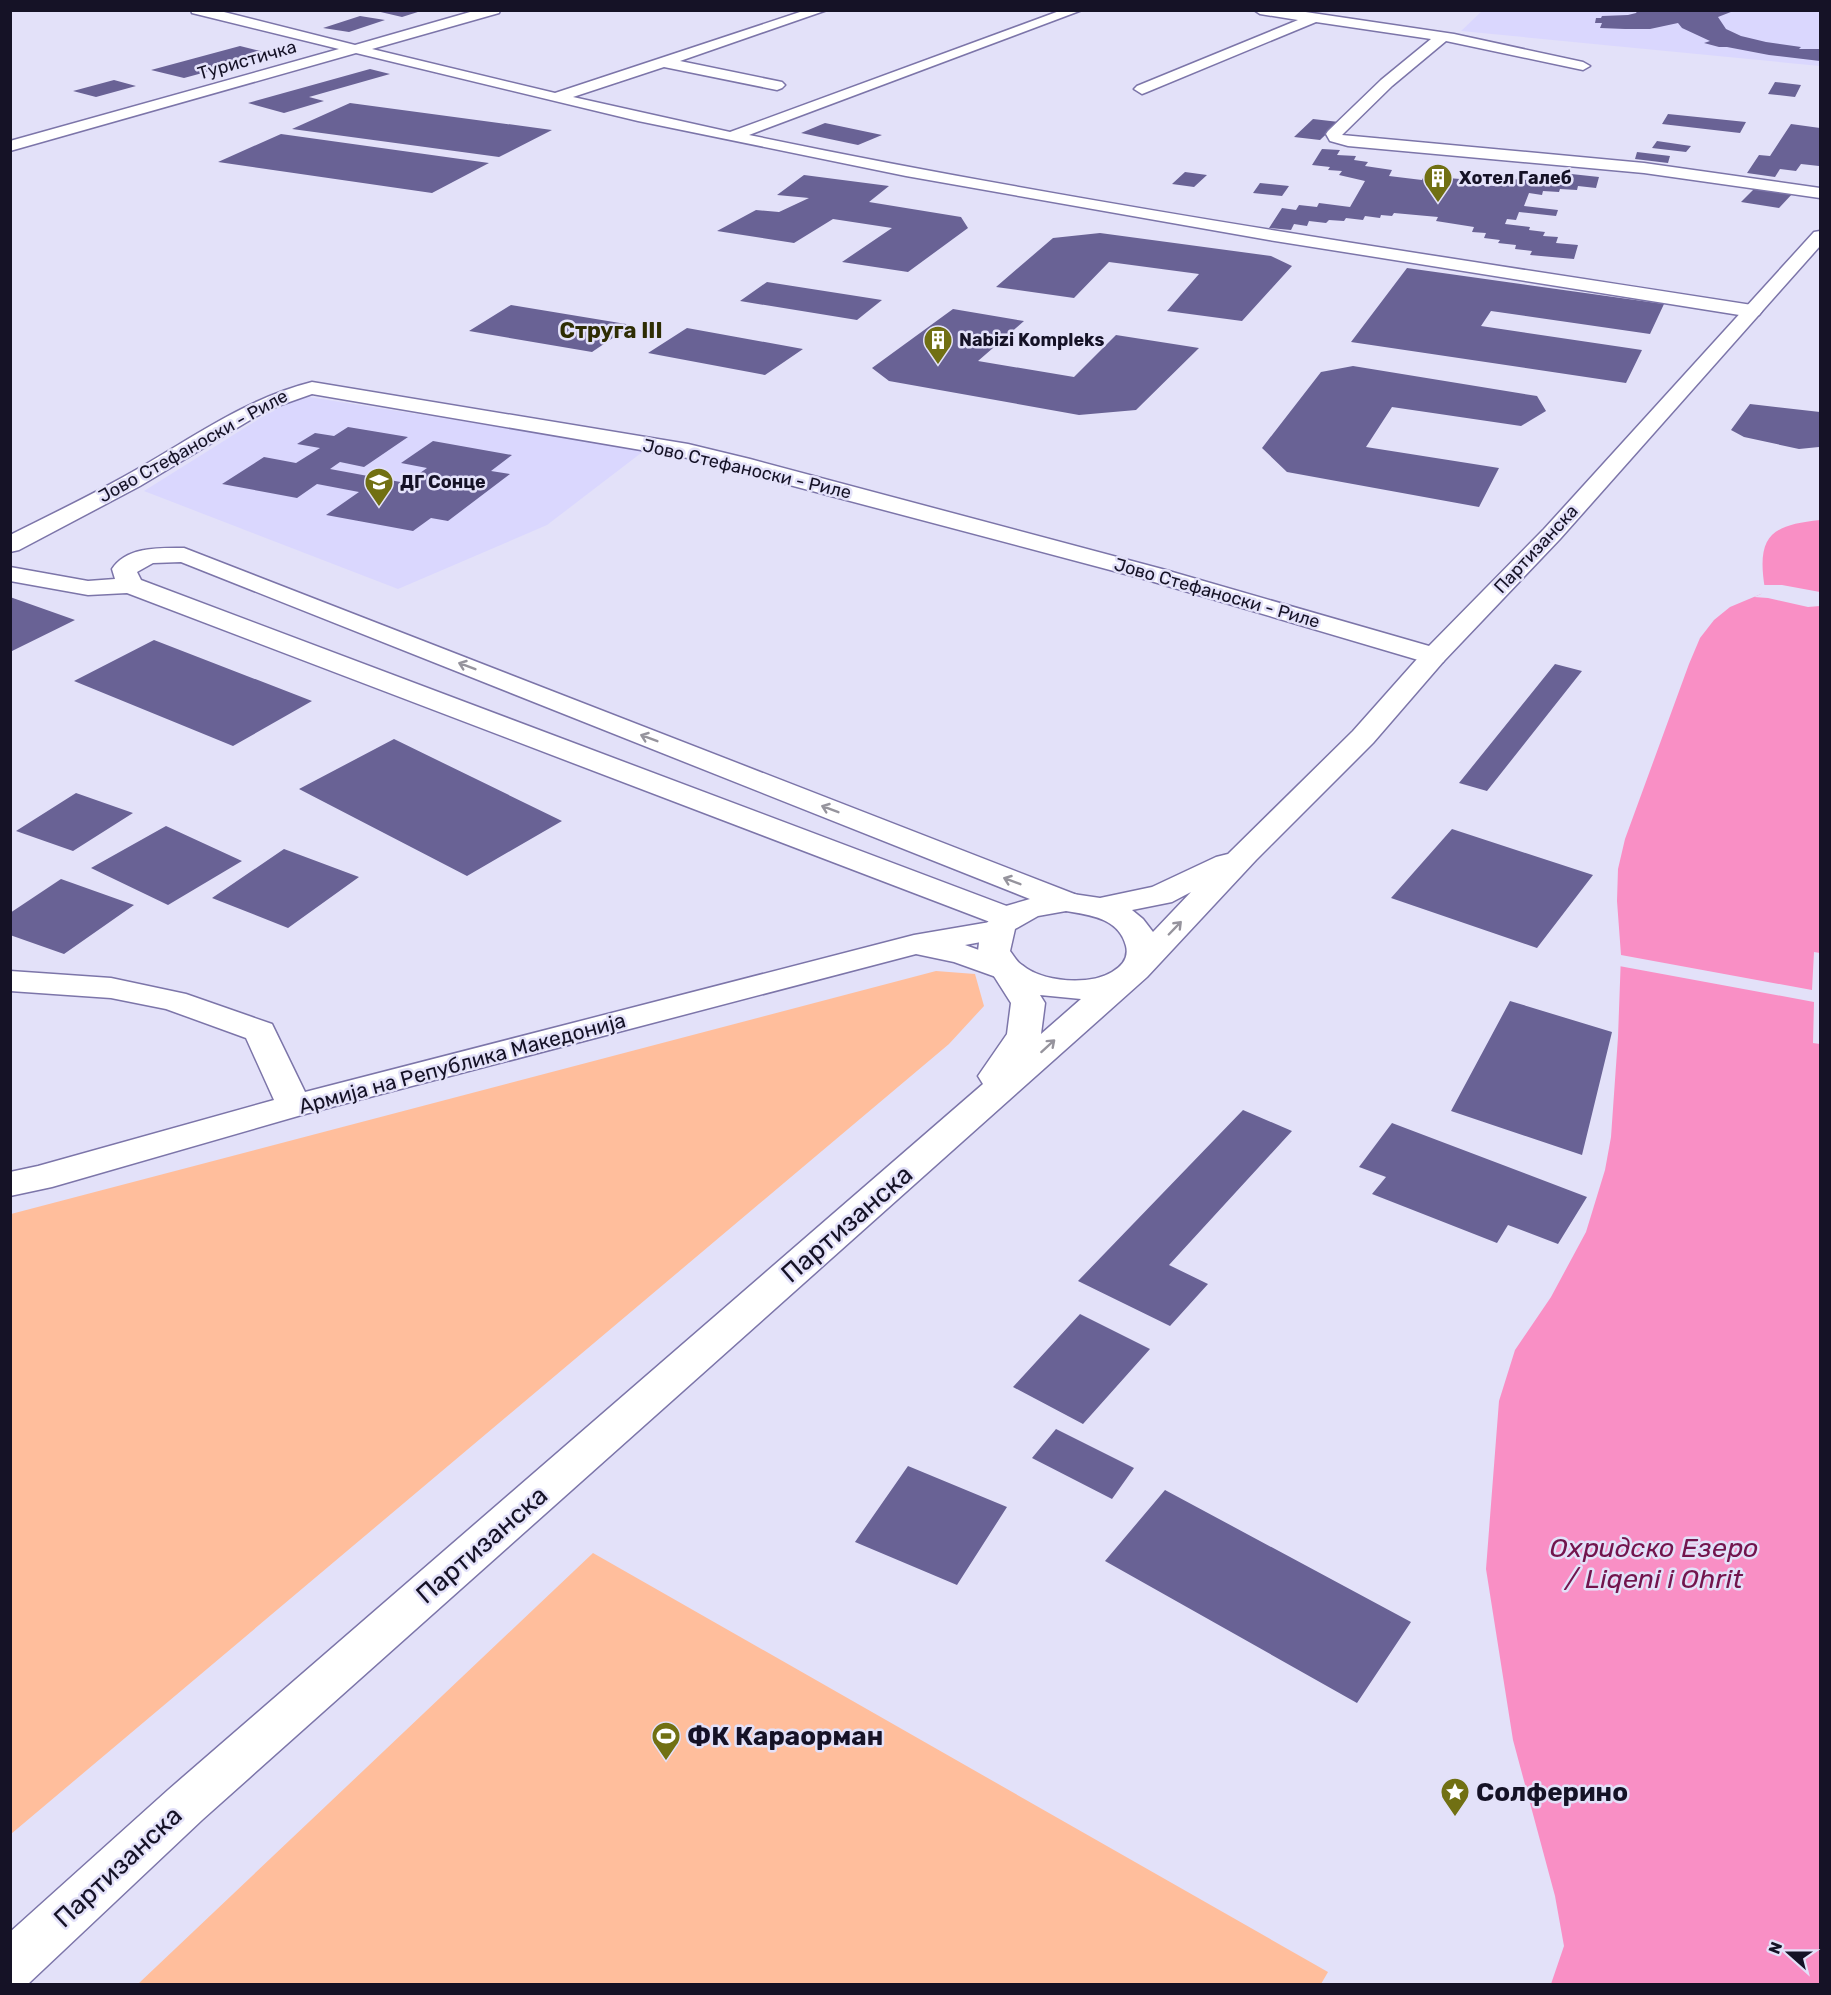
<svg xmlns="http://www.w3.org/2000/svg" width="1831" height="1995" viewBox="0 0 1831 1995" font-family="Rubik,sans-serif">
<style>
.built{fill:#dad7fe}
.green{fill:#ffbe9c}
.water{fill:#f98fc5}
.pier{fill:#e3e1f9}
.building{fill:#696295}
.lines{fill:none;stroke-linecap:round;stroke-linejoin:round}
.minor-casing{stroke:#7c75a9;stroke-width:3}
.major-casing{stroke:#7c75a9;stroke-width:3}
.minor{fill:#fff;fill-rule:evenodd}
.major{fill:#fff;fill-rule:evenodd}
.oneway{stroke:#96949d}
.labels{text-anchor:middle;dominant-baseline:central;stroke-width:5;stroke-linejoin:round;paint-order:stroke}
.far-street-label{font-size:18px;fill:#151226;stroke:#e3e1f9}
.far-poi-label{font-size:18px;font-weight:bold;fill:#151226;stroke:#e3e1f9;text-anchor:start}
.street-label{font-size:21px;fill:#151226;stroke:#e3e1f9}
.far-district-label{font-size:22px;font-weight:bold;fill:#2e2d03;stroke:#e3e1f9}
.near-street-label{font-size:26px;fill:#151226;stroke:#e3e1f9}
.near-poi-label{font-size:26px;font-weight:bold;fill:#151226;stroke:#e3e1f9;text-anchor:start}
.near-water-label{font-size:27px;font-style:italic;fill:#72144d;stroke:#e3e1f9}
</style>
<rect width="100%" height="100%" fill="#e3e1f9"/>
<!-- built -->
<path class="built" d="M1482,11H1820V66L1461,31Z
M309,397L645,450L547,525L398,589L144,491L281,405Z"/>
<!-- green -->
<path class="green" d="M936,971L975,974L984,1006L949,1044L11,1834V1214Z
M593,1553L1328,1972L1321,1984H138Z"/>
<!-- water -->
<path class="water" d="M1820,520V1984H1551L1564,1946L1555,1896L1513,1740L1486,1569L1499,1401L1515,1350L1551,1297L1586,1232L1605,1170L1611,1137L1618,1037L1621,955L1617,901L1618,869L1625,839L1689,664L1700,638L1714,620L1730,607L1761,594L1765,589C1756,536 1771,525 1820,520Z"/>
<!-- pier -->
<path class="pier" d="M1764,585H1782L1820,592V606L1808,607L1768,598L1754,597L1761,594Z
M1814,952L1820,953V1044L1813,1043L1814,1002L1619,966L1621,955L1812,990Z"/>
<!-- building -->
<path class="building" d="M372,10H421V11L402,17Z
M1638,10H1736L1718,17L1726,29L1741,36L1766,42L1801,47L1799,49H1820V61L1769,55L1727,47H1719L1704,43L1710,41L1682,28L1678,23L1650,29H1625L1600,28L1602,23H1595L1596,18H1601L1602,16L1628,15L1636,13Z
M360,16L385,20L349,32L323,28Z
M240,46L273,54L184,78L151,70Z
M370,69L390,74L309,97L324,101L284,113L248,103Z
M114,80L136,86L96,97L73,91Z
M1775,82L1801,85L1795,97L1768,94Z
M350,103L552,130L499,157L292,129Z
M1668,114L1746,122L1740,133L1662,124Z
M1313,119L1339,122L1320,140L1294,137Z
M825,123L882,135L858,145L801,133Z
M1791,124L1820,128L1819,166L1801,164L1796,171L1780,169L1775,177L1747,173L1759,155L1770,156Z
M281,134L489,163L432,193L218,162Z
M1657,141L1691,146L1686,152L1652,148Z
M1322,149L1340,150L1337,155L1356,156L1354,160L1368,162L1365,166L1392,170L1389,176L1422,180L1424,176L1460,179L1459,183L1494,186L1496,181L1509,183L1511,179L1528,180L1529,177L1545,178L1546,175L1561,177L1562,173L1599,177L1596,188L1578,186L1577,190L1560,189L1559,192L1543,191L1542,195L1529,193L1524,206L1558,210L1556,216L1519,212L1516,220L1507,219L1505,224L1530,227L1529,230L1545,232L1543,236L1558,237L1556,243L1578,245L1574,259L1530,255L1532,251L1515,249L1516,245L1498,243L1500,240L1484,238L1486,233L1472,232L1474,227L1436,221L1438,217L1394,213L1392,216L1381,215L1380,218L1365,216L1363,220L1346,218L1344,221L1329,220L1326,223L1309,221L1307,226L1294,224L1291,230L1269,228L1282,208L1296,210L1299,205L1317,207L1319,203L1350,207L1365,181L1339,175L1342,171L1328,170L1330,167L1312,165Z
M1637,152L1670,156L1668,163L1635,159Z
M1185,172L1207,175L1194,187L1172,184Z
M804,175L889,186L869,202L961,217L968,228L908,272L842,262L892,228L833,219L794,243L717,231L756,210L779,212L809,198L777,195Z
M1260,183L1289,186L1282,196L1253,193Z
M1757,186L1794,192L1779,208L1741,202Z
M1100,233L1271,256L1292,266L1242,321L1167,311L1199,274L1109,262L1074,298L996,287L1053,238Z
M1407,268L1664,304L1650,334L1491,311L1481,326L1642,350L1626,383L1351,342Z
M767,282L882,300L857,320L740,301Z
M511,305L632,325L592,352L469,331Z
M953,309L1024,321L978,361L1074,377L1116,335L1199,348L1136,410L1079,415L889,381L872,368Z
M687,328L803,349L765,375L648,353Z
M1353,366L1537,396L1546,411L1521,426L1392,407L1366,447L1499,468L1479,507L1287,472L1262,448L1321,372Z
M1750,404L1820,412L1819,447L1799,449L1744,437L1731,430Z
M348,427L408,437L364,467L340,462L330,469L406,483L427,468L401,463L433,441L512,455L491,471L510,474L448,521L431,518L413,531L326,515L359,492L317,484L297,498L222,484L264,457L296,463L320,448L297,444L315,433L334,436Z
M10,597L75,620L10,652Z
M154,640L312,701L233,746L74,681Z
M1555,664L1582,671L1487,791L1459,783Z
M394,739L562,821L467,876L299,789Z
M76,793L133,813L73,851L16,831Z
M166,826L242,861L168,905L91,868Z
M1452,829L1593,875L1537,948L1391,898Z
M284,849L359,877L288,928L212,898Z
M61,879L134,905L64,954L10,935V913Z
M1510,1001L1612,1032L1582,1155L1451,1111Z
M1243,1110L1292,1131L1169,1265L1208,1284L1170,1326L1078,1281Z
M1392,1123L1587,1197L1558,1244L1508,1225L1497,1243L1372,1194L1386,1177L1359,1167Z
M1080,1314L1150,1349L1083,1424L1013,1387Z
M1056,1429L1134,1468L1112,1499L1032,1458Z
M908,1466L1007,1507L957,1585L855,1542Z
M1165,1490L1411,1622L1357,1703L1105,1561Z"/>
<g class="lines">
<!-- minor casing -->
<g class="minor-casing">
<path id="minor" d="M191,10H216L355,45L477,10H500L499,13L372,49L555,93L806,10H827L680,61L782,82L785,85L782,88L777,90L664,67L573,97L730,132L1062,10H1082L749,135C1081,204 1417,253 1752,305L1759,307L1762,311L1759,315L1752,317L1269,240L906,176L638,121L356,53L10,151V141L339,49L192,13Z
M1254,10H1292L1454,34L1583,62L1590,66L1583,70L1446,41L1392,86L1342,135L1644,163L1820,188V198L1644,173L1348,146L1330,141L1326,134L1328,131L1381,80L1431,39L1316,22L1147,92L1142,94L1134,89L1137,86L1298,20L1260,14Z
M312,382L688,444L750,459L1162,569L1443,650L1447,656L1443,662L1434,664L1425,662L1144,579L688,458L312,394L278,406L257,416L140,486L19,550L10,552V535C54,513 98,492 141,467C197,435 248,398 312,382Z
M184,548L1077,895L1082,902L1077,909L1066,911L1055,909L181,562L153,563L137,572L141,580L1020,911L1025,918L1020,925L1011,927L1013,930L1008,937L965,945L1021,965L1026,972L1021,979L1010,982L954,962L916,954L305,1114L52,1187L10,1196V1172L38,1166L274,1100L246,1038L166,1009L111,998L10,991V971L111,978L186,994L272,1024L305,1092L914,935L990,922L127,593L88,595L10,581V567L88,581L115,579L112,569C127,546 160,548 184,548Z"/>
</g>
<!-- major casing -->
<g class="major-casing">
<path id="major" d="M1820,231V246L1560,539L1443,662L1373,743L1256,860L1147,977L202,1820L28,1984H10V1932L168,1790L983,1084L978,1076L1007,1034L1011,1003L978,951L980,934L986,924L998,911L1006,906L1037,897L1066,893L1100,898L1152,887L1216,857L1228,854L1353,731L1425,650L1544,529L1814,232ZM1191,892L1153,932L1143,919L1132,910L1172,902ZM1066,911C1090,915 1119,918 1126,946C1129,958 1122,966 1112,972C1089,986 1042,982 1022,965C1017,962 1014,956 1010,951L1015,929L1038,916ZM1040,995L1081,999L1041,1034L1045,1003Z"/>
</g>
<!-- minor -->
<use href="#minor" class="minor"/>
<!-- major -->
<use href="#major" class="major"/>
</g>
<!-- one-way arrows -->
<defs><path id="oneway-shaft" d="M-6 0H5M1.5-3L5.5 0L1.5 3" fill="none" stroke-width="1.6" stroke-linecap="round" stroke-linejoin="round" transform="scale(1.5)"/></defs>
<g class="oneway">
<use href="#oneway-shaft" transform="translate(467 666) rotate(-159)"/>
<use href="#oneway-shaft" transform="translate(649 738) rotate(-159)"/>
<use href="#oneway-shaft" transform="translate(830 809) rotate(-159)"/>
<use href="#oneway-shaft" transform="translate(1012 881) rotate(-159)"/>
<use href="#oneway-shaft" transform="translate(1175 928) rotate(-46)"/>
<use href="#oneway-shaft" transform="translate(1048 1046) rotate(-42)"/>
</g>
<!-- icons -->
<defs>
<g id="building-pin" transform="scale(1.5)"><path d="M0 17L-7.5 6A9.5 9.5 0 1 1 7.5 6Z" fill="#717013" stroke="#e3e1f9"/><path d="M-4-6H4V6H1V3H-1V6H-4ZM-2.5-4.3h1.7v1.8h-1.7ZM.8-4.3h1.7v1.8H.8ZM-2.5-1h1.7V.8h-1.7ZM.8-1h1.7V.8H.8Z" fill="#fff"/></g>
<g id="school-pin" transform="scale(1.5)"><path d="M0 17L-7.5 6A9.5 9.5 0 1 1 7.5 6Z" fill="#717013" stroke="#e3e1f9"/><path d="M0-5L7-2L0 1L-7-2ZM-4 1L0 2.5L4 1V4Q0 6-4 4Z" fill="#fff"/></g>
<g id="stadium-pin" transform="scale(1.5)"><path d="M0 17L-7.5 6A9.5 9.5 0 1 1 7.5 6Z" fill="#717013" stroke="#e3e1f9"/><path d="M0-5a6.5 5 0 1 0 0 10a6.5 5 0 1 0 0-10ZM-3.5-1.8h7v3.6h-7Z" fill="#fff"/></g>
<g id="sight-pin" transform="scale(1.5)"><path d="M0 17L-7.5 6A9.5 9.5 0 1 1 7.5 6Z" fill="#717013" stroke="#e3e1f9"/><path d="M0-6L1.8-2.2L6-1.7L2.9 1.2L3.7 5.4L0 3.3L-3.7 5.4L-2.9 1.2L-6-1.7L-1.8-2.2Z" fill="#fff"/></g>
</defs>
<g fill-rule="evenodd">
<use href="#building-pin" x="1438" y="178"/>
<use href="#building-pin" x="938" y="340"/>
<use href="#school-pin" x="379" y="482"/>
<use href="#stadium-pin" x="666" y="1736"/>
<use href="#sight-pin" x="1455" y="1792"/>
</g>
<g class="labels">
<!-- far-street labels -->
<g class="far-street-label">
<text transform="translate(247 60) rotate(-16)">Туристичка</text>
<text transform="translate(193 446) rotate(-29)">Јово Стефаноски - Риле</text>
<text transform="translate(747 469) rotate(13)">Јово Стефаноски - Риле</text>
<text transform="translate(1536 549) rotate(-47)">Партизанска</text>
<text transform="translate(1217 593) rotate(16)">Јово Стефаноски - Риле</text>
</g>
<!-- far-poi labels -->
<g class="far-poi-label">
<text x="1459" y="178">Хотел Галеб</text>
<text x="959" y="340">Nabizi Kompleks</text>
<text x="400" y="482">ДГ Сонце</text>
</g>
<!-- street labels -->
<g class="street-label">
<text transform="translate(462 1063) rotate(-15)">Армија на Република Македонија</text>
</g>
<!-- far-district labels -->
<g class="far-district-label">
<text x="611" y="330">Струга III</text>
</g>
<!-- near-street labels -->
<g class="near-street-label">
<text transform="translate(847 1224) rotate(-41)">Партизанска</text>
<text transform="translate(482 1545) rotate(-41)">Партизанска</text>
<text transform="translate(118 1867) rotate(-43)">Партизанска</text>
</g>
<!-- near-poi labels -->
<g class="near-poi-label">
<text x="687" y="1736">ФК Караорман</text>
<text x="1476" y="1792">Солферино</text>
</g>
<!-- near-water labels -->
<g class="near-water-label">
<text x="1654" y="1548">Охридско Езеро<tspan x="1654" dy="31">/ Liqeni i Ohrit</tspan></text>
</g>
</g>
<!-- border -->
<rect width="1831" height="1995" fill="none" stroke="#151226" stroke-width="24"/>
<!-- north arrow -->
<g transform="translate(1789 1953) rotate(291)" stroke="#e3e1f9" stroke-width="4.5" paint-order="stroke">
<path d="M0-4.5L10 22L0 15L-10 22Z" fill="#151226"/>
<text y="-9" font-size="16" font-weight="bold" text-anchor="middle" fill="#151226">N</text>
</g>
</svg>
